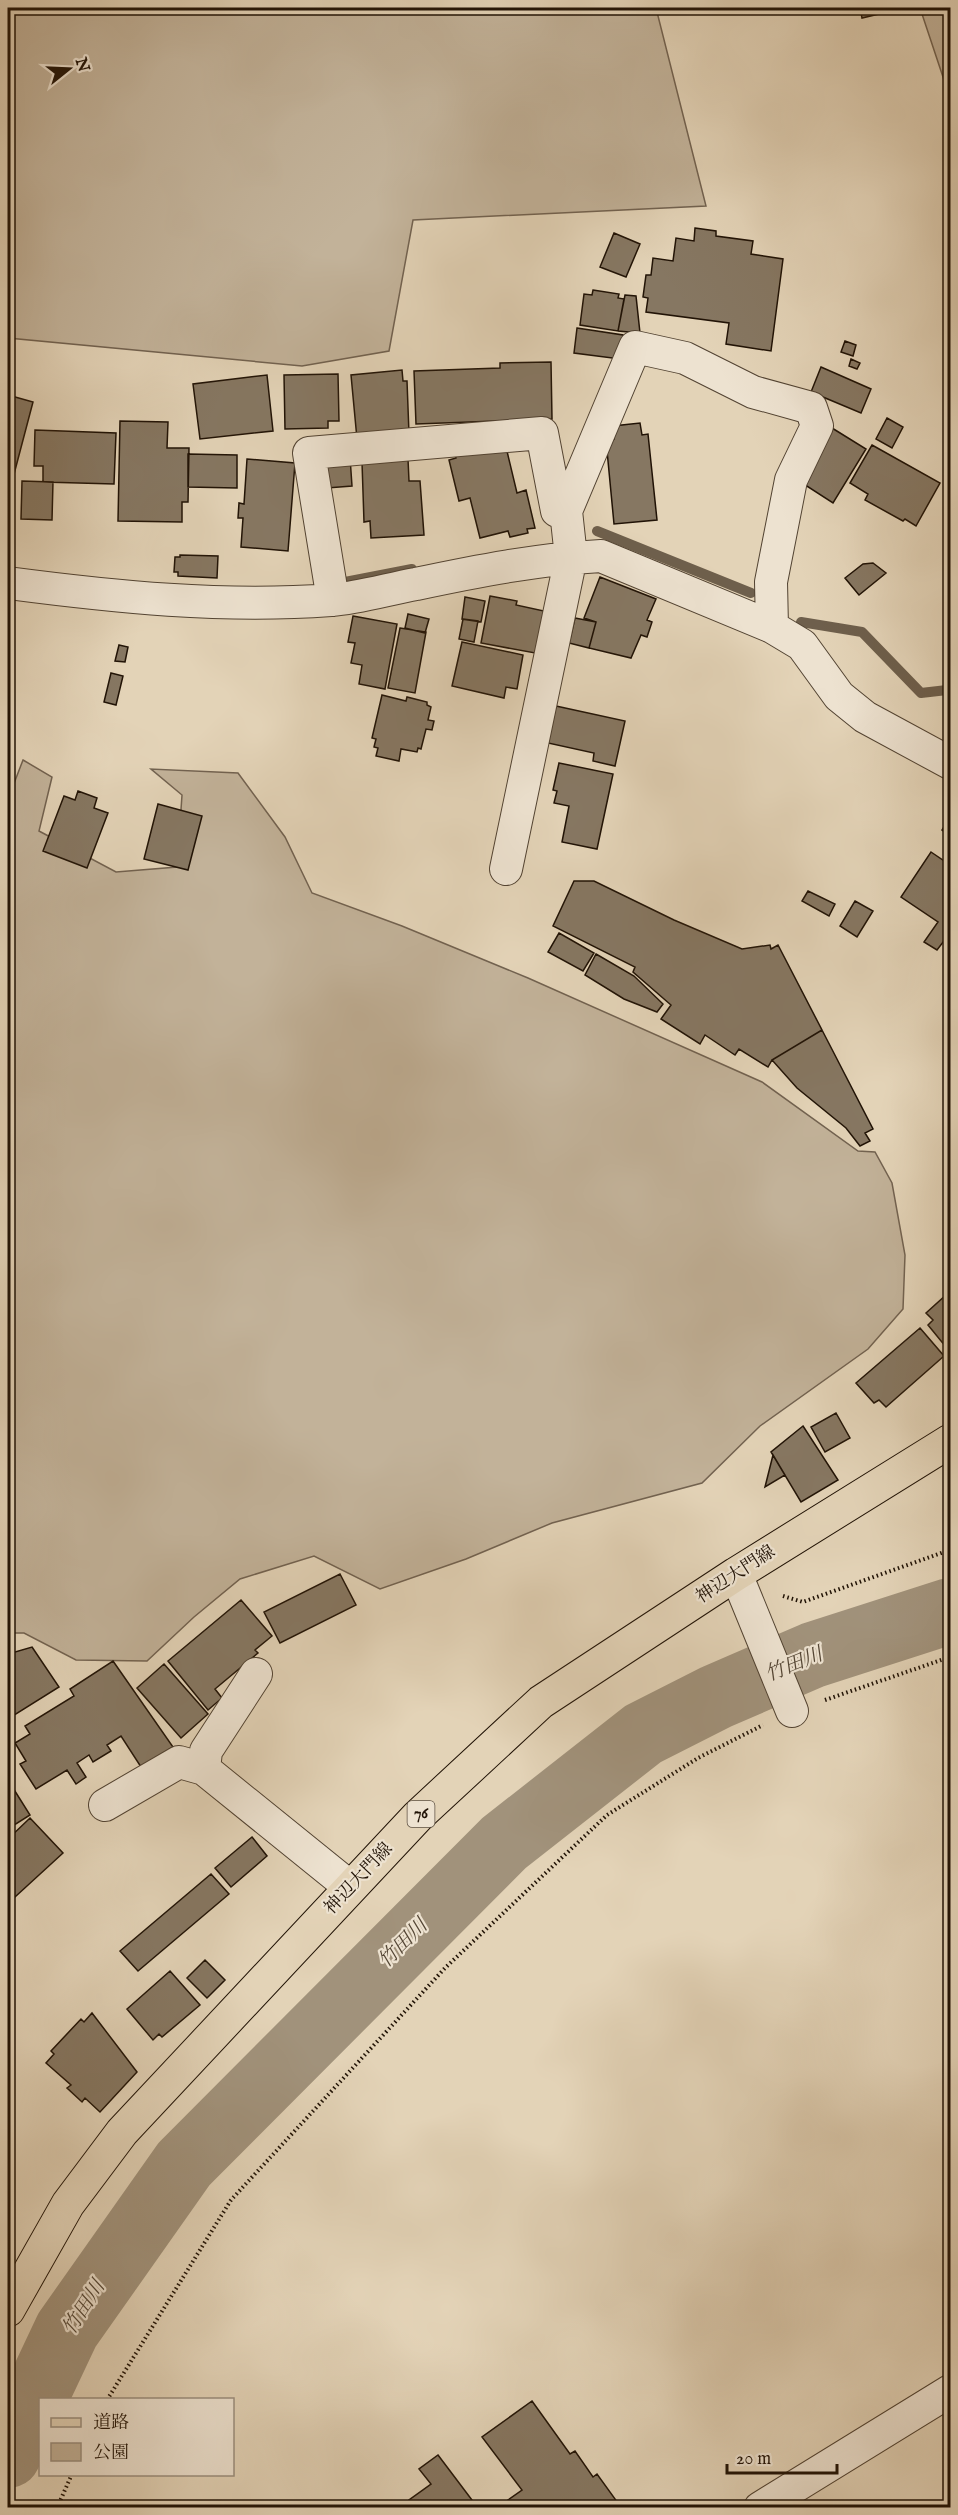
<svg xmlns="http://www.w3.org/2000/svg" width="958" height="2515" viewBox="0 0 958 2515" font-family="'IM FELL English','Noto Serif JP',serif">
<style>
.green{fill:#c2b299;stroke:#726250;stroke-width:1.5}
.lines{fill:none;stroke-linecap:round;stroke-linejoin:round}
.stream{stroke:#6e5f4c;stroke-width:10}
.river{stroke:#a1927b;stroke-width:66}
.building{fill:#867762;stroke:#211306;stroke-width:1.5}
.minor-casing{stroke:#524332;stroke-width:34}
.primary-casing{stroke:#211306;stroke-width:35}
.path{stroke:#211306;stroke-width:4;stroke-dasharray:1.5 3;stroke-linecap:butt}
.minor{stroke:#ede2d0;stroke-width:32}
.primary{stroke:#e3d3b7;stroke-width:33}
.labels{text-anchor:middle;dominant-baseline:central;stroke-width:4.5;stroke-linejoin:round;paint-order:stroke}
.shield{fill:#ede2d0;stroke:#5e5143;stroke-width:1.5}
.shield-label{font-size:16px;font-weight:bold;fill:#211306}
.street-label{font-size:18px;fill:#211306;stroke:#ede2d0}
.water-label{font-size:20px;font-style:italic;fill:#544635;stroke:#ede2d0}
</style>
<rect width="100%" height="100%" fill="#e3d3b7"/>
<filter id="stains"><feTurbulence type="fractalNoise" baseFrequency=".00333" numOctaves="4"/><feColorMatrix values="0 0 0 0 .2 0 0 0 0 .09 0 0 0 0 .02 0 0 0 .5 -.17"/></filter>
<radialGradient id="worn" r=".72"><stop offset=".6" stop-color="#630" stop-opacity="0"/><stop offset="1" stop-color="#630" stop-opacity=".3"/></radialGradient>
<!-- green -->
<path class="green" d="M8,8H656L706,206L413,220L389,351L302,366L8,338Z
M920,8H950V98Z
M23,760L52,777L39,831L116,872L177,867L182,795L151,769L238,773L285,837L312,893L402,926L528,978L762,1082L858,1151L875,1152L892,1183L905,1255L903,1309L868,1349L760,1426L702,1483L552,1523L466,1559L380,1589L314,1556L240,1579L194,1617L147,1661L76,1660L24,1633H8V799Z"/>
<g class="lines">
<!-- stream -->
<path class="stream" d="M597,531L751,593
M345,582L412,569
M801,622L862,632L921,693L947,690L950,692"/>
<!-- river -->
<path class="river" d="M8,2455L67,2330L184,2164L504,1843L643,1734L716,1697L813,1655L950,1611"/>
</g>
<!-- building -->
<path class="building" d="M860,8H891L892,11L862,18Z
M695,228L716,231V236L753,241L751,254L783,259L771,351L726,344L729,323L646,312L648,298L643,297L646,275H651L653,258L673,261L676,238L694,241Z
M614,233L640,244L626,277L600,267Z
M593,290L619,294L618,298L624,299L618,331L580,325L584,294L592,295Z
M625,295L636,296L640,333L618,331Z
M577,328L623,335L620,359L574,353Z
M845,341L856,345L853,356L841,352Z
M851,359L860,363L857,369L849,366Z
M551,362L552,419L416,424L414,371L500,368V363Z
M821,367L871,389L861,413L811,392Z
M402,370L403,381H407L409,434L357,439L351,375Z
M338,374L339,421H328V428L285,429L284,375Z
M267,375L273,431L200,439L193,384Z
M8,395L33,402L8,497Z
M887,418L903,427L892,448L876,439Z
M120,421L168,422L167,448H189L188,502H182V522L118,521Z
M640,423L642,435L648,434L657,520L614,524L606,440L614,439L613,426Z
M832,428L866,449L833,503L799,481Z
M35,430L116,433L114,484L43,482V466H34Z
M872,445L940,483L916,526L905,519L903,521L865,500L868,494L850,483Z
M506,447L517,493L526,490L535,528L527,529L528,533L510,537L508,531L480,538L470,498L459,501L449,460L456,458L455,451Z
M188,454L237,455V488L188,487Z
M350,457L352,486L327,488L325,459Z
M247,459L295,463L288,551L241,547L243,518H238L239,503L244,504Z
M408,459L409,481H420L424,535L371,538L370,521L364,522L362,462Z
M22,481L53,482L52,520L21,519Z
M180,555L218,556L217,578L178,576V572H174L175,557H180Z
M873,563L886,573L859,595L845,578L863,564Z
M600,577L656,599L647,620L652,622L647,637L641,635L631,658L589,648L596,622L584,618Z
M490,596L517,601L516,605L544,611L535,653L481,643Z
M465,597L485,601L481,622L462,619Z
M408,614L429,619L425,633L405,628Z
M353,616L397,624L385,689L359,684L362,665L351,663L355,643L348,642Z
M575,618L596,622L589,648L569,643Z
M463,619L478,621L474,642L459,639Z
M400,628L426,632L415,693L388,688Z
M462,642L523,655L517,689L506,687L504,698L452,686Z
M119,645L128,647L125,662L115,661Z
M111,673L123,676L116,705L104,702Z
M382,695L406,701L407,697L427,702V705L431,707L428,720L434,721L432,730L426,729L421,749L418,748L417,752L401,749L399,761L376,756L378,748L374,747L376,739L372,738Z
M556,706L625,721L615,766L593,761L594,753L548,743Z
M559,763L613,774L597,849L562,842L569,806L554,803L557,791L553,790Z
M78,791L97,798L94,808L108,813L87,868L43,851L64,796L75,800Z
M158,804L202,816L188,870L144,859Z
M950,817V836L942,830Z
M931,852L950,865V933L937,950L924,942L938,922L901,897Z
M574,881H594L674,920L742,949L770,945L771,949L778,945L822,1030L772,1060L768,1067L739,1049L735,1055L705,1035L700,1044L661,1019L671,1005L633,972L635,967L553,926Z
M808,891L835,904L829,916L802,901Z
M855,901L873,911L857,937L840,926Z
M559,933L594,953L583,971L548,952Z
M596,954L634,976L663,1004L657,1012L624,999L585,975Z
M822,1030L873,1129L865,1133L870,1141L860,1146L846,1128L797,1088L772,1060Z
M946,1295L950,1302V1352L928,1325L933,1320L926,1313Z
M920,1328L944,1356L886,1407L879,1400L874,1403L856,1383Z
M836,1413L850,1438L825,1452L811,1427Z
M803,1426L838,1480L801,1502L771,1452Z
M773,1455L785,1475L765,1487Z
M340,1574L356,1605L280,1643L264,1612Z
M241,1600L272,1636L255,1650L258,1653L215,1689L222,1698L208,1710L168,1661Z
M32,1647L59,1687L8,1719V1654Z
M113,1661L173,1747L141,1767L121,1736L107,1745L111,1751L93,1762L89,1755L77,1763L86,1777L76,1784L67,1770L36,1789L20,1764L26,1761L15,1743L30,1734L25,1726L74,1696L70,1689Z
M164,1664L208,1714L181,1738L137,1688Z
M8,1780L30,1815L8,1829Z
M30,1818L63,1853L15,1897L8,1889V1839Z
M252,1837L267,1856L231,1887L215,1868Z
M211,1874L229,1894L138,1971L120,1951Z
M205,1960L225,1980L207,1998L187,1978Z
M170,1971L200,2005L162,2037L159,2034L153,2040L127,2009Z
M92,2013L137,2072L100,2112L85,2098L82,2102L67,2088L71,2085L46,2063L54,2054L51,2051L81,2019L84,2022Z
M532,2401L570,2454L575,2451L593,2477L597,2474L618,2503L612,2508H513L508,2500L522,2490L482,2437Z
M438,2455L478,2508H415L409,2500L431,2484L419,2469Z"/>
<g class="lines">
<!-- minor casing -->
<g class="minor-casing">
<path id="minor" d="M8,583C115,597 222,608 331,600C359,598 388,589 416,584C477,571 539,559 601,556L772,627L802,645L839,696L865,717L950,763
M333,600L309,453L542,433L557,511H566
M506,869L571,557L566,511L635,347L685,358L753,392L811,408L817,426L791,480L771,582L772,627
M736,1574L792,1711
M204,1769L206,1751L256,1674
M105,1805L179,1762L204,1769L350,1887
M760,2508L950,2391"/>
</g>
<!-- primary casing -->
<g class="primary-casing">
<path id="primary" d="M8,2310L68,2204L122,2132L418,1816L541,1702L736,1574L950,1441"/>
</g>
<!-- path -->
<path class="path" d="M783,1596L803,1602L950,1550
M825,1700L950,1657
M107,2400L231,2200L445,1968L607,1815L698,1758L763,1725
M57,2508L72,2474"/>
<!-- minor -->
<use href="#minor" class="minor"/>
<!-- primary -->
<use href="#primary" class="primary"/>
</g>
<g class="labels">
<!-- shield labels -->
<rect class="shield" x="407.5" y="1801" width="27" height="26" rx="4.5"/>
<g class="shield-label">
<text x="421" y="1814">76</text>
</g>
<!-- street labels -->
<g class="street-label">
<text transform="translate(736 1575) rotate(-33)">神辺大門線</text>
<text transform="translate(359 1879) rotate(-47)">神辺大門線</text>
</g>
<!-- water labels -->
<g class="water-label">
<text transform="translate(794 1665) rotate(-22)">竹田川</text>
<text transform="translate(403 1944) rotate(-45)">竹田川</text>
<text transform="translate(84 2308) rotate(-57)">竹田川</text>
</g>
</g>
<!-- margin -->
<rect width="958" height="2515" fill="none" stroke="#e3d3b7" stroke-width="30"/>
<rect x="9" y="9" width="940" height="2497" fill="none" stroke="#211306" stroke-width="3"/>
<rect x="15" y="15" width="928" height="2485" fill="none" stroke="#211306" stroke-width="1.5"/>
<!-- legend -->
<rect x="39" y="2398" width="195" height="78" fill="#ede2d0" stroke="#9b8f7f" stroke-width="1.5"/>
<rect x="51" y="2418" width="30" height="9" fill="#e3d3b7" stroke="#9b8f7f" stroke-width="1.5"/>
<text x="93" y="2428" font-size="18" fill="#211306">道路</text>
<rect x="51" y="2443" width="30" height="18" fill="#c2b299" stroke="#9b8f7f" stroke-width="1.5"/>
<text x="93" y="2458" font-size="18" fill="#211306">公園</text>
<!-- north arrow -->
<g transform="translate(69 69) rotate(72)" stroke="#ede2d0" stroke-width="4.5" paint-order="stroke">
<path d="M0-4.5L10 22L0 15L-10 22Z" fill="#211306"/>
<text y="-9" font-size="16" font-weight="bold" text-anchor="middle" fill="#211306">N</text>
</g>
<!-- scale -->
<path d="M727 2464v9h110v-9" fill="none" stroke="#211306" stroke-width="3"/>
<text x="736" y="2464" font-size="18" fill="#211306" stroke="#ede2d0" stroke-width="4.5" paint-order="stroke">20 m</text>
<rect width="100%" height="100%" filter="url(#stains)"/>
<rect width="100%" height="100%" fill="url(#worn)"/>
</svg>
